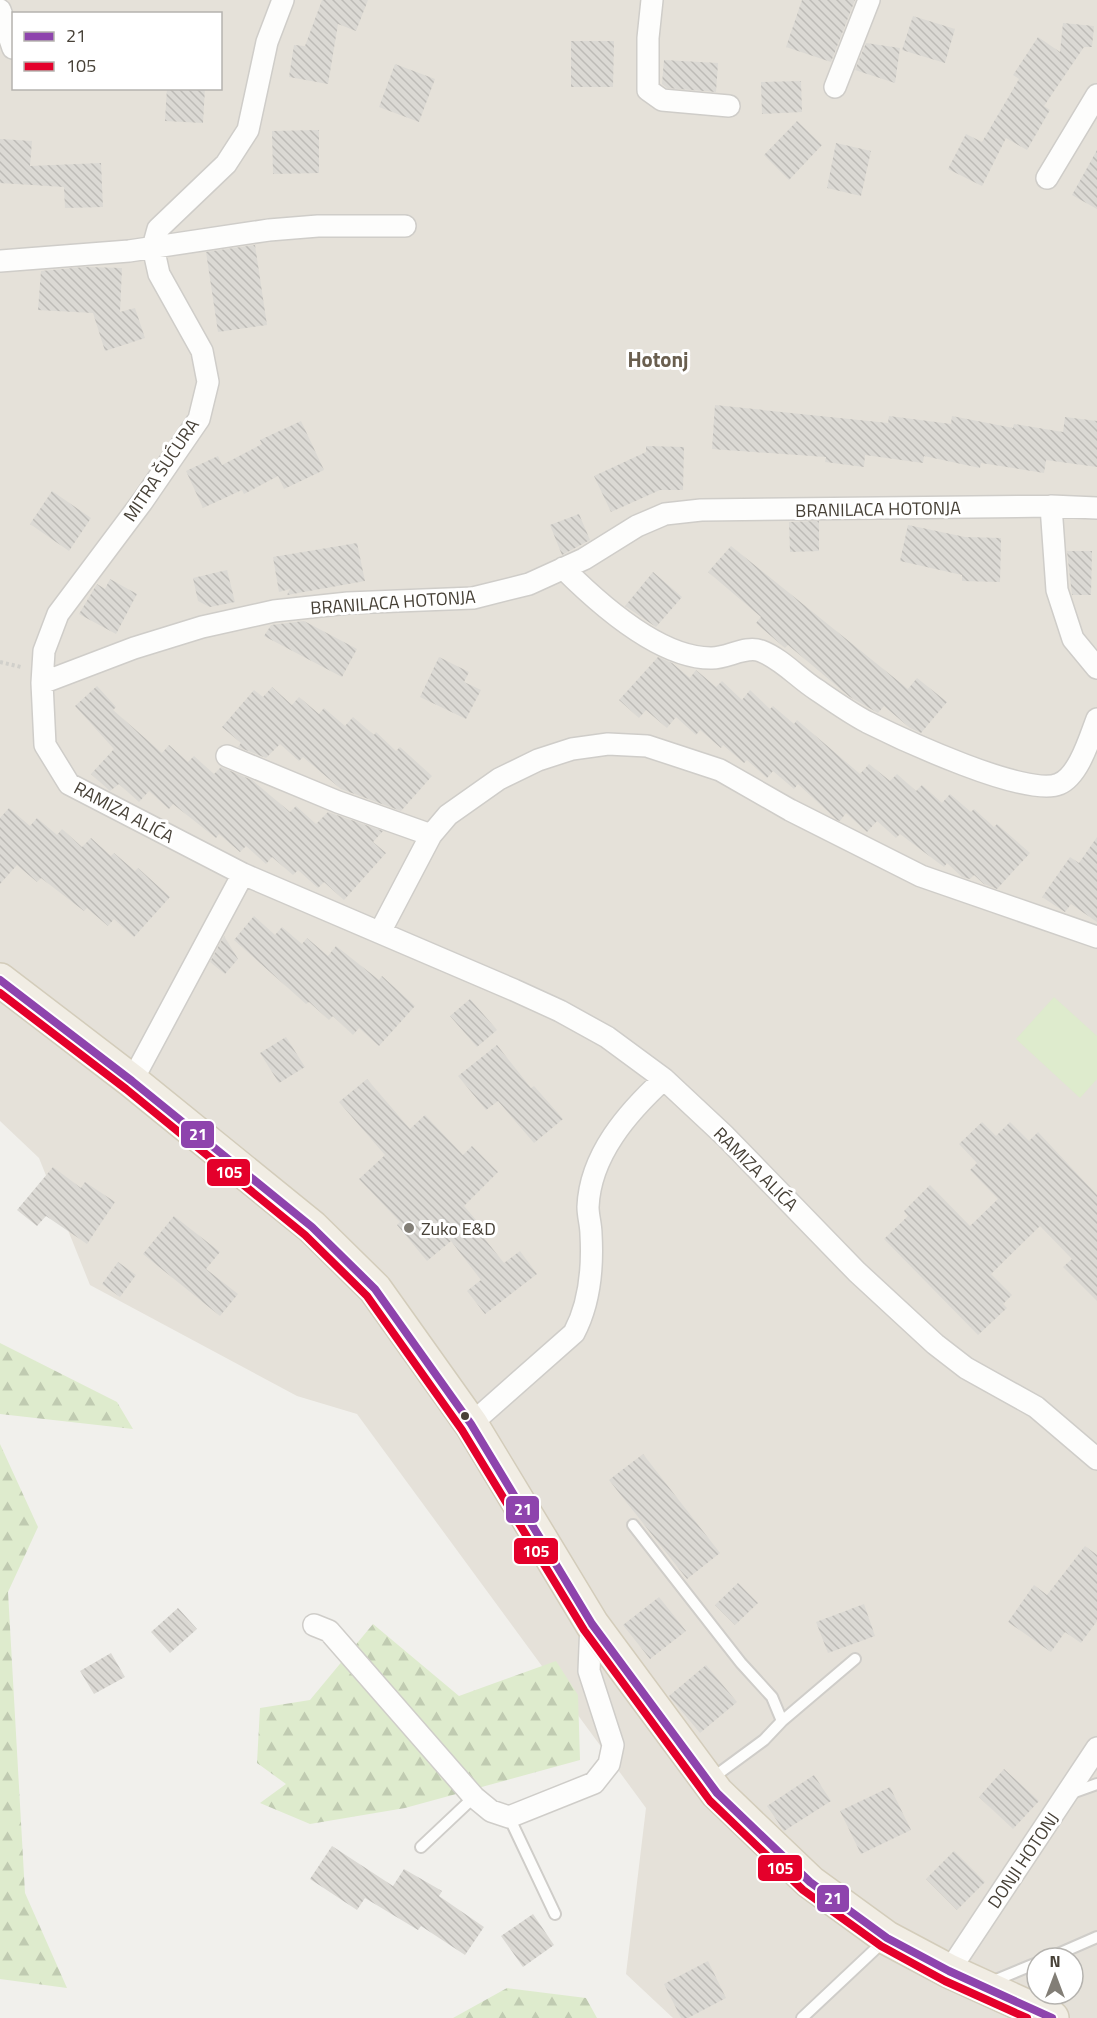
<svg xmlns="http://www.w3.org/2000/svg" width="1097" height="2018" viewBox="0 0 1097 2018" font-family="'Titillium Web',sans-serif">
<style>
.residential{fill:#e5e1d9;fill-rule:evenodd}
.forest{fill:url(#forest-firs)}
.pitch{fill:#deebcd}
.building{fill:url(#building-back-hatch)}
.lines{fill:none;stroke-linecap:round;stroke-linejoin:round}
.service-casing{stroke:#cfcdc9;stroke-width:14}
.minor-casing{stroke:#cfcdc9;stroke-width:24}
.primary-casing{stroke:#d3ccba;stroke-width:36}
.path{stroke:#d1d0cb;stroke-width:4;stroke-dasharray:3 3;stroke-linecap:butt}
.service{stroke:#fdfdfc;stroke-width:10}
.minor{stroke:#fdfdfc;stroke-width:21}
.primary{stroke:#f1ede4;stroke-width:33}
.bus-1-casing{stroke:#fff;stroke-width:12}
.bus-2-casing{stroke:#fff;stroke-width:12}
.bus-1{stroke:#8e44ad;stroke-width:8}
.bus-2{stroke:#e4002b;stroke-width:8}
.poi-dot{fill:#827e76;stroke:#fff;stroke-width:2}
.bus-dot{fill:#474137;stroke:#fff;stroke-width:2}
.labels{text-anchor:middle;dominant-baseline:central;stroke-width:6;stroke-linejoin:round;paint-order:stroke}
.street-label{font-size:18px;fill:#474137;stroke:#fff}
.poi-label{font-size:18px;fill:#474137;stroke:#fff;text-anchor:start}
.quarter-label{font-size:21px;font-weight:bold;fill:#6a5f4f;stroke:#fff}
.line-badge{stroke:#fff;stroke-width:2}
.badge-label{font-size:16px;text-anchor:middle;font-weight:bold;fill:#fff}
</style>
<defs>
<pattern id="forest-firs" width="22" height="20" patternUnits="userSpaceOnUse" patternTransform="scale(1.5)"><rect width="22" height="20" fill="#deebcd"/><path d="M5 1l3.5 6h-7zM16 11l3.5 6h-7z" fill="#c0cbb1"/></pattern>
<pattern id="building-back-hatch" width="6" height="6" patternUnits="userSpaceOnUse" patternTransform="scale(1.5)"><rect width="6" height="6" fill="#dbd9d4"/><path d="M-1 5l2 2M0 0l6 6M5-1l2 2" fill="none" stroke="#bdbbb7"/></pattern>
</defs>
<rect width="100%" height="100%" fill="#f1f0ec"/>
<!-- residential -->
<path class="residential" d="M0,0H1097V2018H673L626,1974L646,1808L357,1414L297,1396L90,1285L39,1158L0,1121ZM14,14H220V88H14ZM1037,1958H1073V1994H1037Z"/>
<!-- forest -->
<path class="forest" d="M0,1343L117,1402L133,1429L0,1414Z
M0,1444L38,1527L8,1592L25,1893L67,1988L0,1979Z
M373,1624L459,1696L556,1661L578,1695L580,1760L405,1808L310,1824L260,1803L286,1784L257,1763L260,1708L310,1700Z
M507,1988L586,1998L597,2018H453Z"/>
<!-- pitch -->
<path class="pitch" d="M1054,997L1097,1036V1079L1080,1098L1016,1039Z"/>
<!-- building -->
<path class="building" d="M322,0H368L356,31L338,24L328,84L289,77L294,45L305,46Z
M802,0H855L831,62L786,47Z
M913,16L955,29L945,63L902,50Z
M1063,23L1094,26L1092,47H1084L1044,106L1050,110L1027,150L1006,138L982,186L948,169L966,134L982,142L1019,79L1013,75L1038,37L1060,52Z
M571,41H614L613,87H571Z
M866,43L900,48L895,83L855,70Z
M664,60L718,63L716,92L667,88L662,84Z
M395,64L435,79L419,122L379,107Z
M801,81L802,112L762,114L761,82Z
M167,88H205L203,123L165,121Z
M797,121L822,145L789,180L764,155Z
M319,130V173L273,174L272,131Z
M0,139L32,141L30,166L101,163L103,207L65,208L64,187L0,183Z
M836,143L871,151L861,196L827,188Z
M1097,150V209L1072,195Z
M255,245L267,325L218,332L206,252Z
M85,267L122,268L120,312L135,308L145,338L105,351L93,313L38,310L41,271Z
M715,405L888,423L889,416L951,424L952,416L1013,428L1014,424L1063,432L1065,417L1097,421V467L1046,460L1044,473L981,463L980,468L924,456L923,463L865,455L864,467L825,462L826,457L712,449Z
M301,421L324,470L284,489L278,476L244,494L242,490L203,508L186,471L218,456L222,465L262,444L260,440Z
M646,446L684,447L683,490H660L611,512L594,476L646,452Z
M52,491L91,518L69,551L30,524Z
M579,514L590,540L562,555L550,525Z
M819,521V551L790,552L789,522Z
M908,525L965,537L1001,538L1000,582L962,581V575L900,561Z
M357,543L365,581L287,595L290,589L279,592L273,557Z
M731,546L908,689L917,678L947,702L921,733L910,728L884,706L878,713L850,697L788,645L785,648L756,623L761,617L708,572Z
M1067,551H1092L1091,595H1072Z
M227,570L235,602L210,607L198,601L193,578Z
M653,572L682,597L656,627L625,606Z
M110,579L137,594L116,634L79,614L97,584L105,589Z
M304,621L357,649L342,677L264,636L271,625Z
M439,657L469,672L464,682L481,690L466,719L420,697Z
M658,657L672,663L690,678L696,670L716,687L722,681L742,700L750,690L770,709L773,706L794,724L797,720L860,774L869,764L890,781L897,774L916,791L922,785L942,803L950,794L971,812L974,809L994,827L997,824L1030,853L997,889L984,884L974,875L970,879L962,877L947,863L944,867L900,834L896,838L877,821L867,832L846,813L840,821L837,820L798,784L794,789L773,771L767,778L747,760L744,763L723,745L721,748L700,730L696,735L676,717L667,728L646,710L639,718L619,700Z
M97,686L116,707L113,710L162,753L169,745L188,762L194,756L214,774L221,767L252,780L290,812L296,806L316,824L328,812L383,831L373,842L386,853L344,900L324,882L318,888L298,870L293,875L272,857L266,864L246,846L240,852L219,834L216,838L173,804L169,809L149,791L139,802L119,784L110,791L91,774L114,749L75,706Z
M272,687L292,705L299,697L319,714L324,708L345,726L353,717L374,735L376,732L396,751L400,747L432,776L401,811L341,789L303,757L299,761L280,744L266,758L238,747L241,743L222,727L254,690L263,697Z
M9,808L30,826L37,818L57,835L62,829L82,847L91,838L111,856L114,853L135,871L138,868L170,897L134,937L114,919L108,926L87,908L84,911L41,878L37,882L17,865L0,884V818Z
M1097,837V922L1071,904L1065,912L1042,897L1070,857L1079,863Z
M254,916L275,935L282,927L302,944L307,938L328,956L336,946L379,980L382,976L415,1006L379,1046L359,1028L353,1035L333,1016L329,1020L309,1002L306,1004L234,940Z
M224,936L238,959L225,974L210,962Z
M470,999L497,1030L477,1047L450,1016Z
M286,1037L305,1067L279,1083L260,1053Z
M497,1045L531,1088L534,1086L563,1119L534,1143L498,1101L486,1110L458,1076Z
M367,1079L410,1129L425,1115L463,1155L472,1146L498,1172L464,1206L476,1220L472,1223L504,1263L520,1251L537,1274L485,1314L467,1291L481,1280L451,1241L427,1261L397,1225L400,1222L359,1179L385,1155L339,1102Z
M982,1122L996,1136L1010,1122L1029,1141L1038,1132L1097,1195V1301L1063,1267L1072,1259L1040,1226L991,1274L1012,1295L1003,1304L1007,1308L978,1335L884,1239L908,1216L904,1211L930,1185L970,1226L998,1199L970,1170L977,1163L959,1144Z
M53,1167L81,1188L85,1182L115,1202L87,1244L46,1216L37,1226L17,1210Z
M174,1216L220,1252L206,1269L238,1294L220,1316L143,1254Z
M118,1262L136,1275L120,1297L102,1284Z
M643,1454L720,1553L687,1579L609,1480Z
M1085,1546L1097,1555V1621L1081,1643L1065,1632L1051,1652L1008,1622L1034,1585L1047,1595Z
M738,1583L758,1603L735,1625L715,1605Z
M659,1597L686,1631L650,1659L623,1625Z
M864,1604L875,1636L828,1653L816,1622Z
M178,1608L197,1629L170,1653L151,1632Z
M111,1653L125,1677L94,1694L80,1671Z
M706,1665L737,1702L700,1733L669,1696Z
M1004,1769L1039,1801L1013,1829L979,1797Z
M814,1775L831,1801L784,1831L767,1806Z
M890,1787L911,1830L861,1854L840,1811Z
M332,1846L393,1886L404,1869L442,1891L439,1896L484,1927L465,1955L421,1926L418,1930L365,1898L357,1910L310,1879Z
M954,1851L985,1882L957,1910L926,1879Z
M533,1914L554,1945L523,1967L501,1936Z
M708,1961L726,1998L688,2018H681L664,1984Z"/>
<g class="lines">
<!-- service casing -->
<g class="service-casing">
<path id="service" d="M633,1525L741,1663L772,1697L782,1721L764,1740L711,1779
M782,1721L855,1659
M1069,1794L1097,1784
M509,1817L555,1914
M421,1847L474,1797
M1049,1958L1097,1937
M991,1982L1037,1963
M802,2018L885,1940"/>
</g>
<!-- minor casing -->
<g class="minor-casing">
<path id="minor" d="M283,0L267,42L248,130L226,164L158,229L153,247L159,274L202,351L208,382L199,419L142,502L58,614L44,651L42,683L45,745L69,784L243,874L514,990L560,1011L607,1037L664,1079L725,1136L857,1272L935,1344L966,1368L1036,1407L1097,1459
M652,0L648,38V90L662,100L729,106
M0,10L13,48
M835,87L869,0
M1047,178L1097,95
M0,261L129,251L269,230L318,226H405
M1051,506L1057,590L1073,639L1097,668
M563,568C598,603 660,659 712,658C728,658 746,645 761,651C782,659 798,678 817,690C833,701 850,713 867,722C901,739 1027,798 1059,784C1079,776 1090,737 1097,719
M42,683L134,648L202,627L274,611L348,603L473,598L529,584L584,559L637,526L665,514L701,510L1051,506L1097,508
M227,756L338,802L431,835
M380,932L431,835L448,815L499,779L538,760L572,749L608,744L647,746L720,770L790,810L921,876L1097,937
M132,1081L243,874
M471,1424L574,1333C590,1303 593,1269 591,1234C591,1225 588,1216 588,1207C590,1155 628,1112 664,1079
M314,1625L329,1631L474,1797L491,1811L509,1817L594,1783L609,1764L613,1745L589,1671L591,1623
M949,1971L1097,1748"/>
</g>
<!-- primary casing -->
<g class="primary-casing">
<path id="primary" d="M0,980L132,1081L312,1227L375,1289L471,1424L592,1624L717,1793L810,1882L887,1938L949,1971L1052,2018"/>
</g>
<!-- path -->
<path class="path" d="M0,662L21,667"/>
<!-- service -->
<use href="#service" class="service"/>
<!-- minor -->
<use href="#minor" class="minor"/>
<!-- primary -->
<use href="#primary" class="primary"/>
<!-- bus-1 casing -->
<g class="bus-1-casing">
<path id="bus-1" d="M0,980L132,1081L312,1227L375,1289L471,1424L592,1624L717,1793L810,1882L887,1938L949,1971L1052,2018"/>
</g>
<!-- bus-2 casing -->
<g class="bus-2-casing">
<path id="bus-2" d="M0,993L126,1089L305,1235L367,1296L462,1430L584,1630L710,1801L803,1890L881,1946L945,1981L1027,2018"/>
</g>
<!-- bus-1 -->
<use href="#bus-1" class="bus-1"/>
<!-- bus-2 -->
<use href="#bus-2" class="bus-2"/>
</g>
<!-- markers -->
<circle class="poi-dot" cx="409" cy="1228" r="6"/>
<circle class="bus-dot" cx="465" cy="1416" r="5"/>
<g class="labels">
<!-- street labels -->
<g class="street-label">
<text transform="translate(161 470) rotate(-56)">MITRA ŠUĆURA</text>
<text transform="translate(878 509) rotate(-1)">BRANILACA HOTONJA</text>
<text transform="translate(393 602) rotate(-4)">BRANILACA HOTONJA</text>
<text transform="translate(124 812) rotate(28)">RAMIZA ALIĆA</text>
<text transform="translate(756 1169) rotate(45)">RAMIZA ALIĆA</text>
<text transform="translate(1023 1860) rotate(-56)">DONJI HOTONJ</text>
</g>
<!-- poi labels -->
<g class="poi-label">
<text x="421" y="1228">Zuko E&amp;D</text>
</g>
<!-- quarter labels -->
<g class="quarter-label">
<text x="658" y="359">Hotonj</text>
</g>
</g>
<g class="line-badge">
<rect x="180" y="1120" width="35" height="29" rx="6" fill="#8e44ad"/>
<rect x="206" y="1158" width="45" height="29" rx="6" fill="#e4002b"/>
<rect x="505" y="1495" width="35" height="29" rx="6" fill="#8e44ad"/>
<rect x="513" y="1537" width="46" height="28" rx="6" fill="#e4002b"/>
<rect x="757" y="1854" width="46" height="28" rx="6" fill="#e4002b"/>
<rect x="816" y="1884" width="34" height="29" rx="6" fill="#8e44ad"/>
</g>
<g class="badge-label">
<text x="198" y="1140">21</text>
<text x="229" y="1178">105</text>
<text x="523" y="1515">21</text>
<text x="536" y="1557">105</text>
<text x="780" y="1874">105</text>
<text x="833" y="1904">21</text>
</g>
<!-- legend -->
<rect x="12" y="12" width="210" height="78" fill="#ffffff" stroke="#b5b3af" stroke-width="1.5"/>
<rect x="24" y="32" width="30" height="9" fill="#8e44ad" stroke="#b5b3af" stroke-width="1.5"/>
<text x="66" y="42" font-size="18" fill="#474137">21</text>
<rect x="24" y="62" width="30" height="9" fill="#e4002b" stroke="#b5b3af" stroke-width="1.5"/>
<text x="66" y="72" font-size="18" fill="#474137">105</text>
<!-- north arrow -->
<g transform="translate(1055 1976)"><circle r="28" fill="#ffffff" stroke="#b5b3af" stroke-width="1.5"/>
<path d="M0-4.5L10 22L0 15L-10 22Z" fill="#827e76"/>
<text y="-9" font-size="16" font-weight="bold" text-anchor="middle" fill="#474137">N</text>
</g>
</svg>
